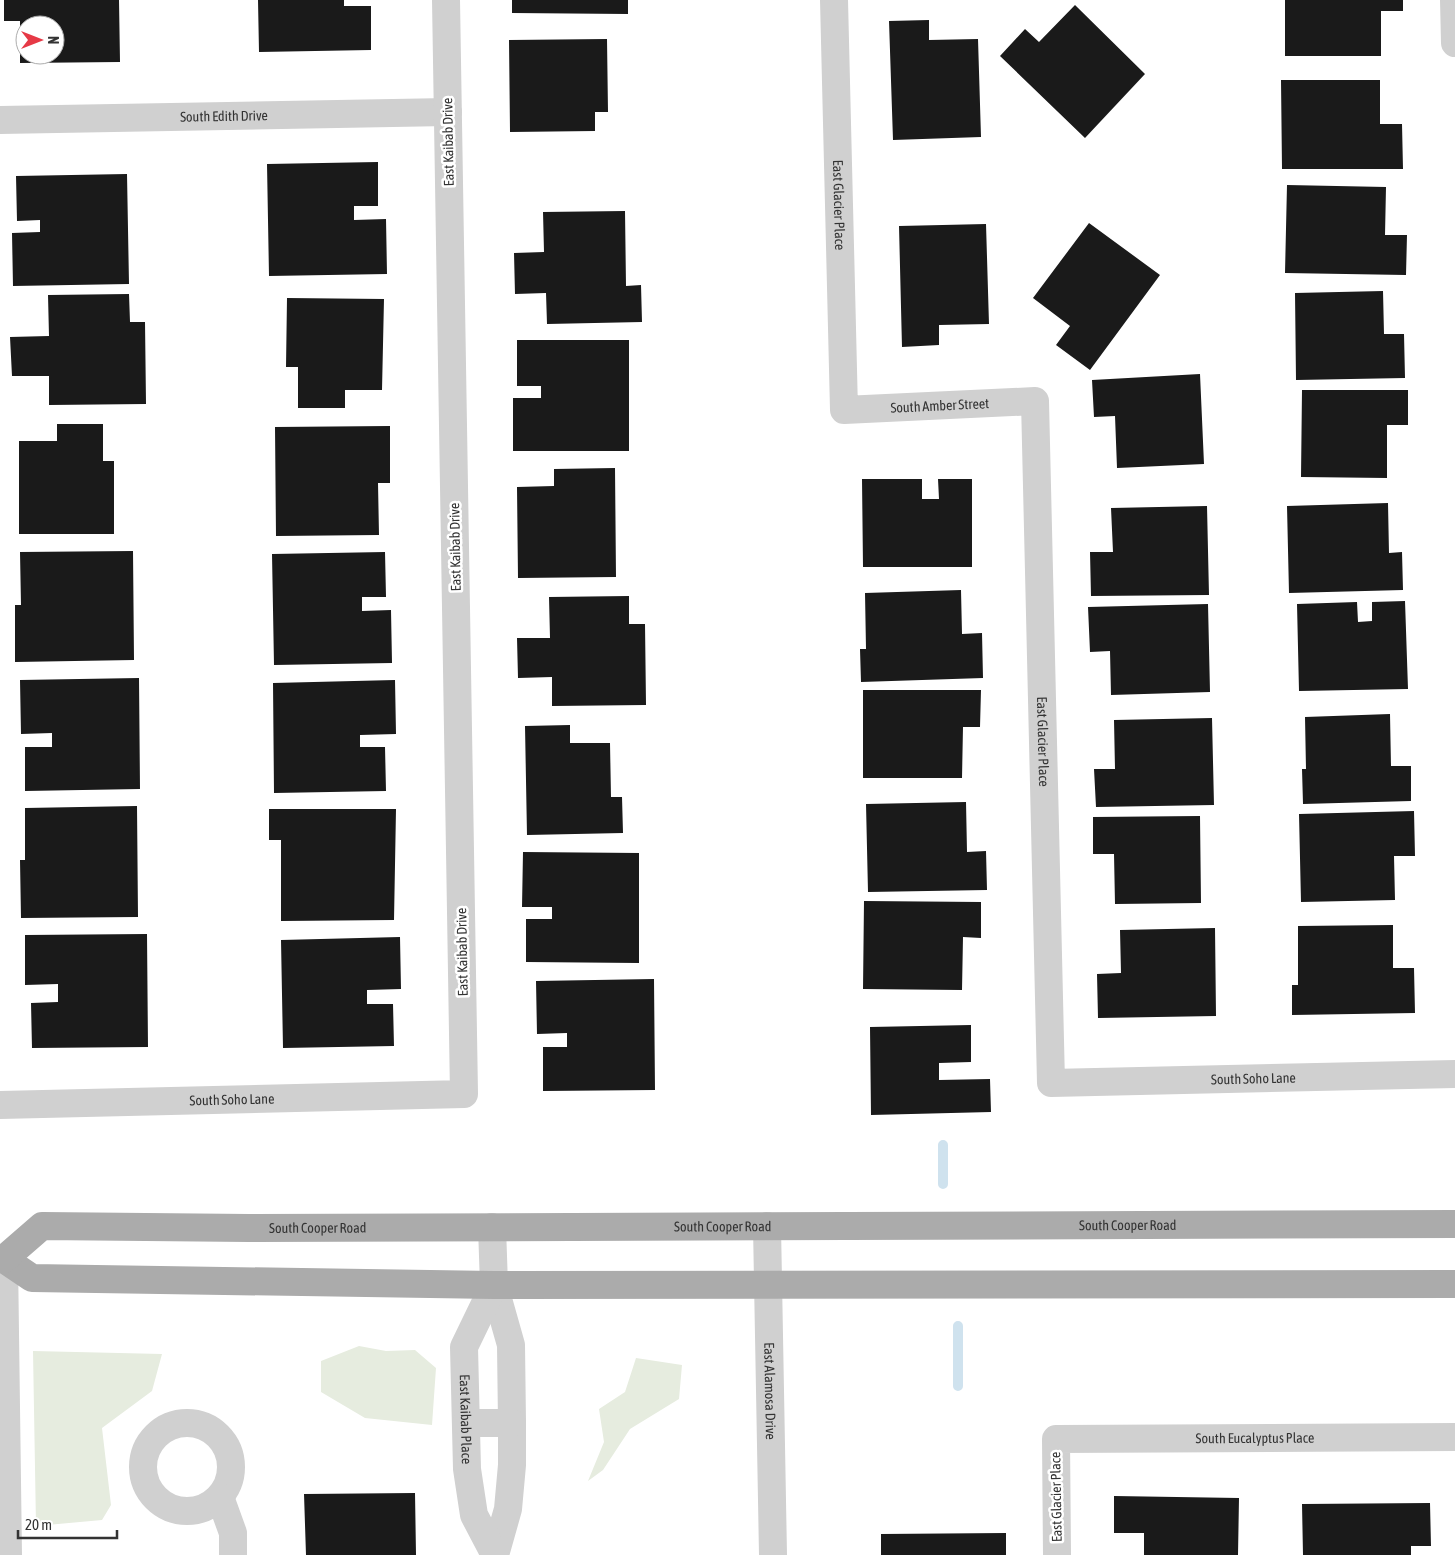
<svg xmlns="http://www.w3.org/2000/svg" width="1455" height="1555" viewBox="0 0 1455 1555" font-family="'Asap Condensed',sans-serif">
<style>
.green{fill:#e6ecdf}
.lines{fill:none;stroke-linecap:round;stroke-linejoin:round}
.stream{stroke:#cfe2ee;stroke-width:10}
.building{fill:#1a1a1a;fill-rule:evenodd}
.minor{stroke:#d0d0d0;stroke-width:28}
.major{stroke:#ababab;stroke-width:28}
.labels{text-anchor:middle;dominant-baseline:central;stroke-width:5;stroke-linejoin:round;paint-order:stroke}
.street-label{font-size:14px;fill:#333;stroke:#fff}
</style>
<rect width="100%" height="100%" fill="#fff"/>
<!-- green -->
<path class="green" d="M359,1346L386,1351L415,1350L436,1368L432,1425L365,1418L321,1392V1361Z
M33,1351L162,1354L152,1391L102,1428L111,1505L102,1520L36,1526Z
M636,1358L682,1365L679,1399L630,1429L603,1470L588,1481L604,1442L599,1409L625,1392Z"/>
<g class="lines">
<!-- stream -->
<path class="stream" d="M943,1145V1184
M958,1326V1386"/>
</g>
<!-- building -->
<path class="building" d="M4,0H119L120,62L20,63V21H4ZM25,25H55V55H25Z
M258,0H344V6H371V50L259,52Z
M512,0H628V14L512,13Z
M1285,0H1403V11H1381V56H1285Z
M1075,5L1145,74L1085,138L1000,56L1025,29L1039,42Z
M929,20V40L978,39L981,137L893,140L889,21Z
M607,39L608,112H595V131L510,132L509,40Z
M1281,80H1380V124H1402L1403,169H1282Z
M378,162V206H354V220L386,219L387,274L269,276L267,164Z
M127,174L129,284L13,286L12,233L40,232V220L17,221L16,176Z
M1287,185L1386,187L1385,235H1407L1406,275L1285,273Z
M625,211L626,286L641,285L642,322L547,324L546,293L515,294L514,253L544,252L543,212Z
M1089,223L1160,275L1090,370L1056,345L1070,326L1033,298Z
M986,224L989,324L939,325V345L902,347L899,226Z
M1383,291L1384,334H1404L1405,378L1296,380L1295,293Z
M129,294L130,322H145L146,404L49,405V376H12L10,337L49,336L48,295Z
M287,298L384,299L382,390H345V408H298V367H286Z
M517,340H629V451H513V398H541V386H517Z
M1200,374L1204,464L1117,468L1115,416L1094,417L1092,380Z
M1302,390H1408V425H1387V478L1301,477Z
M57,424H103V461H114V534H19V441H57Z
M390,426V483H378L379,535L276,536L275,427Z
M615,468L616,577L518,578L517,487L554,486V469Z
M862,479H922V499H939L938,479H972V567H863Z
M1388,503L1389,553L1402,552L1403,590L1289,593L1287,506Z
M1207,506L1209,595L1091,596L1090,552H1113L1111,508Z
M133,551L134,660L15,662V605H21L20,552Z
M385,552L386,597H362V611L391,610L392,663L274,665L272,554Z
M961,590L962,634L982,633L983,678L861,682L860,649H866L865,593Z
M629,596V624H645L646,705L552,706V677L518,678L517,638H550L549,597Z
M1405,601L1408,689L1299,691L1297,604L1357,602L1358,622L1372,621V602Z
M1208,604L1210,692L1111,695L1110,651L1090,652L1088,607Z
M139,678L140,789L25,791V747H52V733L21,734L20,680Z
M395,680L396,734L360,735V747H385L386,791L274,793L273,683Z
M863,690H981L980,727H963L962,778H863Z
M1390,714L1391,766H1411V801L1303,804L1302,769H1306L1305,717Z
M1212,718L1214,805L1096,807L1094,769H1115L1114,720Z
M570,725V743H610L611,797H622L623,833L527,835L525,726Z
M966,802L967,852L986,851L987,890L868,892L866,804Z
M137,806L138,917L21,918L20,860H25V808Z
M269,809H396L394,920L281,921V840H269Z
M1414,811L1415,856H1394L1395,900L1301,902L1299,814Z
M1200,816L1201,903L1115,904L1114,854H1093V817Z
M523,852L639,853V963L526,962V919H552V907H522Z
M864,901L981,902V938L963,937L962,990L863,989Z
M1393,925V968H1414L1415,1013L1292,1015V985H1298V926Z
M1215,928L1216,1016L1098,1018L1097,974L1121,973L1120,930Z
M147,934L148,1047L32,1048L31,1003L58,1002V984L25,985V935Z
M400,937L401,989L367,990V1004H393L394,1046L283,1048L281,940Z
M654,979L655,1090L543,1091V1047H567V1033L537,1034L536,981Z
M971,1025V1062L939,1063V1080L990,1079L991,1112L871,1115L870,1027Z
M415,1493L416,1555H306L304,1494Z
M1114,1496L1239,1498L1238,1555H1144V1533H1114Z
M1430,1503L1431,1546H1411V1555H1303L1302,1504Z
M1006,1533V1555H881V1534Z"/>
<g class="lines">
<!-- minor -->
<g class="minor">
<path id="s1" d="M834,0L844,410L1035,401L1051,1083L1455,1074"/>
<path d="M1454,0L1455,43"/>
<path id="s2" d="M0,120L448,112"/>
<path id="s3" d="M0,1105L464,1094L446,0"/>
<path id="s4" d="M767,1226L773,1555"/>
<path d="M492,1227L494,1285L511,1345L512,1423V1465L508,1509L495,1555"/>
<path d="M4,1259L8,1555"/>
<path id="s5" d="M494,1285L464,1347L467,1469L474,1515L495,1555"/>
<path d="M466,1423H512"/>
<circle cx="187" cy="1467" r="44"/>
<path d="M220,1497L233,1533V1555"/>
<path id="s6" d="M1057,1555L1056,1439L1455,1437"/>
</g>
<!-- major -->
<g class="major">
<path d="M0,1259H4L32,1278L494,1285L1455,1284"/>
<path id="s7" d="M4,1259L42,1226L249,1228L1455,1224"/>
</g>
</g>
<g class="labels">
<!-- street labels -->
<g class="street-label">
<text stroke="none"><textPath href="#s2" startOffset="224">South Edith Drive</textPath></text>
<text transform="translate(448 142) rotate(-91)">East Kaibab Drive</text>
<text stroke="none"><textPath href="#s1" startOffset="205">East Glacier Place</textPath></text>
<text stroke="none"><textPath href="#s1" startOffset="506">South Amber Street</textPath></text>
<text transform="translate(455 547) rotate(-91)">East Kaibab Drive</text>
<text stroke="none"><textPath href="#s1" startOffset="942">East Glacier Place</textPath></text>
<text transform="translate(462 952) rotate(-91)">East Kaibab Drive</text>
<text stroke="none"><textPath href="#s1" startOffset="1486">South Soho Lane</textPath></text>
<text stroke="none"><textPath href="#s3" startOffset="232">South Soho Lane</textPath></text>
<text stroke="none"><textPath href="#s7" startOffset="1136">South Cooper Road</textPath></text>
<text stroke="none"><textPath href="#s7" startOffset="731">South Cooper Road</textPath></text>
<text stroke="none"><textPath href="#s7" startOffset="326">South Cooper Road</textPath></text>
<text stroke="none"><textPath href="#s4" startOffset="165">East Alamosa Drive</textPath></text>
<text stroke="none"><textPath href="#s5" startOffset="141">East Kaibab Place</textPath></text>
<text stroke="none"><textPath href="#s6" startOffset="315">South Eucalyptus Place</textPath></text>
<text transform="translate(1056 1497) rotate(-91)">East Glacier Place</text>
</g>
</g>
<!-- north arrow -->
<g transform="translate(40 40) rotate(90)"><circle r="24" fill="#ffffff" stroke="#adadad"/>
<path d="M0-4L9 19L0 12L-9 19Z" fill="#e63946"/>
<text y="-8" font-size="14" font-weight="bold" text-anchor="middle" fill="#333333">N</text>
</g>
<!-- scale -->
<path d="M18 1530v8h99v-8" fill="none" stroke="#333333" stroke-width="2.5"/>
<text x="25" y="1530" font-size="15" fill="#333333" stroke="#ffffff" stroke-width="4" paint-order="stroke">20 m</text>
</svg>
